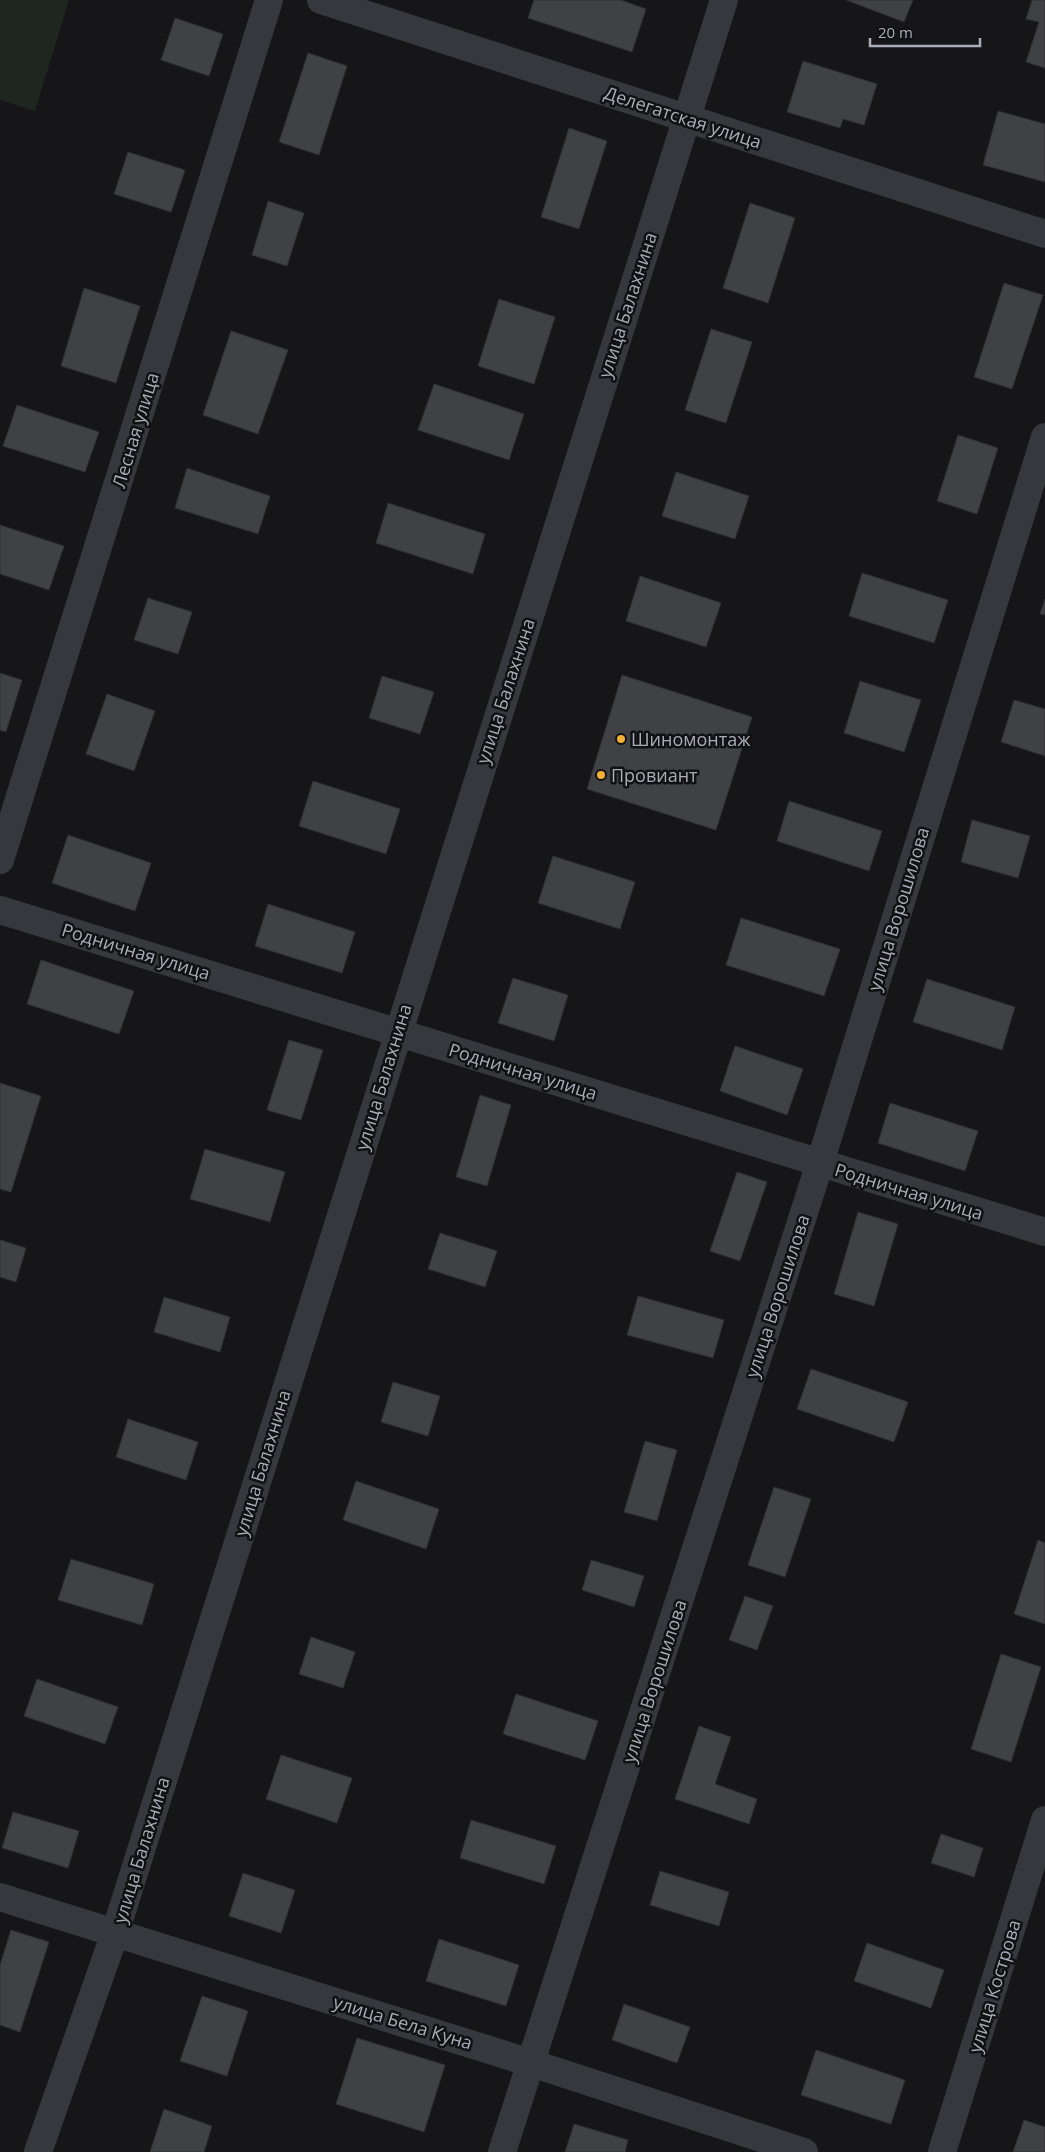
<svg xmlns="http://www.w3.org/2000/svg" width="1045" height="2152" viewBox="0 0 1045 2152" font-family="'Open Sans',sans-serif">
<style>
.green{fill:#1e261f}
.building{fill:#404145;stroke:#303034}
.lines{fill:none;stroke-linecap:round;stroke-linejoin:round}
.minor{stroke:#37383d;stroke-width:28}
.poi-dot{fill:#f2b134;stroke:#111113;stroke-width:2}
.labels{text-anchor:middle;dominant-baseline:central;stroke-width:5;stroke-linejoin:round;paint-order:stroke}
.street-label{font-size:18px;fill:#a8adb8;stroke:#111113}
.poi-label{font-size:18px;fill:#a8adb8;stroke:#111113;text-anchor:start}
</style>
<rect width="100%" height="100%" fill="#161618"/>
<!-- green -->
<path class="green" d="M0,0H69L35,111L0,100Z"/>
<!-- building -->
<path class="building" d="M534,0H621L646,9L632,52L528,18Z
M846,0H913L904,22Z
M1032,0H1045V68L1026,62L1039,22L1026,19Z
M175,18L223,34L209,76L161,60Z
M308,53L347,66L319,155L279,142Z
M803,61L877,84L864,125L843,119L840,128L787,112Z
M998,111L1045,124V182L983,165Z
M569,128L607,141L579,229L541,217Z
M128,152L185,170L171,212L114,194Z
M268,201L304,213L287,266L252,255Z
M750,203L795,218L768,303L723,288Z
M1004,283L1043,295L1012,389L974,377Z
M84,288L140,306L116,383L61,366Z
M499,299L555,317L534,384L478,366Z
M711,329L752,342L726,423L685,410Z
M231,331L288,350L258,434L203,415Z
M434,384L524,414L509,460L418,430Z
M17,405L99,432L85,472L3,446Z
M958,435L998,448L977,514L937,501Z
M187,468L270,496L258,534L175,508Z
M676,472L749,496L735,539L662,516Z
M388,503L485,534L473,574L376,543Z
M0,525L64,546L49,590L0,574Z
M862,573L948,600L934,643L849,616Z
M640,576L721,603L706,647L626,621Z
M148,598L192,612L178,654L134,640Z
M1045,599V615L1040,614Z
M0,673L22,680L6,732L0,730Z
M622,675L752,717L716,830L587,789Z
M382,676L434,692L420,734L369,718Z
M860,681L921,700L904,752L844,733Z
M107,694L155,711L134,771L86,754Z
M1014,700L1045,709V756L1001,742Z
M313,781L400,809L386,854L299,826Z
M789,801L882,831L869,871L777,841Z
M972,820L1030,836L1018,878L961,862Z
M68,835L151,863L135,911L52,883Z
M553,856L635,882L620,929L538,903Z
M268,904L355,932L342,973L255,946Z
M741,918L840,949L824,996L726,965Z
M41,960L134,991L119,1034L27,1004Z
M513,978L568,995L554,1041L498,1023Z
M927,979L1015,1007L1002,1050L913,1022Z
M289,1040L323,1050L301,1120L267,1110Z
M735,1046L803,1069L787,1115L720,1091Z
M0,1083L41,1096L11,1192L0,1189Z
M480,1095L511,1105L487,1186L456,1177Z
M890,1103L978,1131L965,1171L878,1143Z
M205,1149L285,1172L270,1222L190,1199Z
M737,1172L767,1182L740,1261L710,1251Z
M858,1212L898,1224L874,1306L834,1294Z
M440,1233L497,1251L485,1287L428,1269Z
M0,1240L26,1248L16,1282L0,1277Z
M638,1296L724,1320L713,1358L627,1335Z
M164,1297L230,1317L220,1352L154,1332Z
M811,1369L908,1402L894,1442L797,1409Z
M393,1382L440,1396L428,1436L381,1422Z
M128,1419L198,1442L186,1480L116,1457Z
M645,1441L677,1450L657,1521L624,1512Z
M356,1481L439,1509L426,1549L343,1520Z
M774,1487L811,1499L785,1577L748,1565Z
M1038,1540L1045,1543V1624L1014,1614Z
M71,1559L154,1584L142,1625L58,1600Z
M591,1560L644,1576L634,1607L582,1590Z
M745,1596L773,1606L757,1650L729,1640Z
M311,1637L355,1652L343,1688L299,1674Z
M1001,1654L1041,1667L1011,1762L971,1749Z
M37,1679L118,1707L105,1744L24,1716Z
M516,1694L598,1721L585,1760L503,1734Z
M699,1726L731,1737L715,1784L757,1799L749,1824L675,1799Z
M281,1755L352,1778L337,1823L266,1799Z
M13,1812L79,1831L68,1868L2,1848Z
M471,1820L556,1846L544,1884L460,1858Z
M941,1834L983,1848L974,1877L931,1863Z
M660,1871L729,1892L719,1926L650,1905Z
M243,1873L295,1890L281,1933L229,1916Z
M11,1930L49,1942L20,2032L0,2025V1965Z
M439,1939L519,1965L506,2006L426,1981Z
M867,1943L944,1970L931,2008L854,1981Z
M202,1996L248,2011L227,2076L180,2061Z
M624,2004L690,2027L677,2063L612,2040Z
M357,2038L445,2065L424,2132L336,2104Z
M816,2050L905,2080L891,2124L801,2095Z
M164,2109L212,2126L204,2152H150Z
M1024,2120L1045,2127V2152H1013Z
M574,2124L628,2140L625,2152H565Z"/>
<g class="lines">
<!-- minor -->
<path class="minor" d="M321,0L1045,234
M0,860L269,0
M0,910L1045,1232
M0,1897L531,2063L804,2152
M38,2152L115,1933L724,0
M502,2152L820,1163L1045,437
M942,2152L1045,1820"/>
</g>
<!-- markers -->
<g class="poi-dot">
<circle cx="621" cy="739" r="5"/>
<circle cx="601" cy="775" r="5"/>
</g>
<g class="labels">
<!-- street labels -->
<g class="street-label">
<text transform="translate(683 117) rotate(18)">Делегатская улица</text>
<text transform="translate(627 305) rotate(-72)">улица Балахнина</text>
<text transform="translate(135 430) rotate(-73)">Лесная улица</text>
<text transform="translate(505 691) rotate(-72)">улица Балахнина</text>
<text transform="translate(898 909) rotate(-73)">улица Ворошилова</text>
<text transform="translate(136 951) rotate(17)">Родничная улица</text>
<text transform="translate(523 1071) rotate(17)">Родничная улица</text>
<text transform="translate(383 1077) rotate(-73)">улица Балахнина</text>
<text transform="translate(909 1191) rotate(17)">Родничная улица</text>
<text transform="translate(777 1296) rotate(-72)">улица Ворошилова</text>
<text transform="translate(262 1463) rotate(-73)">улица Балахнина</text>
<text transform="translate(654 1681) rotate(-72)">улица Ворошилова</text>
<text transform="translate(141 1850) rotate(-73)">улица Балахнина</text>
<text transform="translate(994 1986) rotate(-73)">улица Кострова</text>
<text transform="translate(403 2022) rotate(17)">улица Бела Куна</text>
</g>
<!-- poi labels -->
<g class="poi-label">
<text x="631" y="739">Шиномонтаж</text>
<text x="611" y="775">Провиант</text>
</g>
</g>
<!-- scale -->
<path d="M870 38v8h110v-8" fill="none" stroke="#a8adb8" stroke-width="2.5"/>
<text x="878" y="38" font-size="15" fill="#a8adb8" stroke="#111113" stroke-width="4" paint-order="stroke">20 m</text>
</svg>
